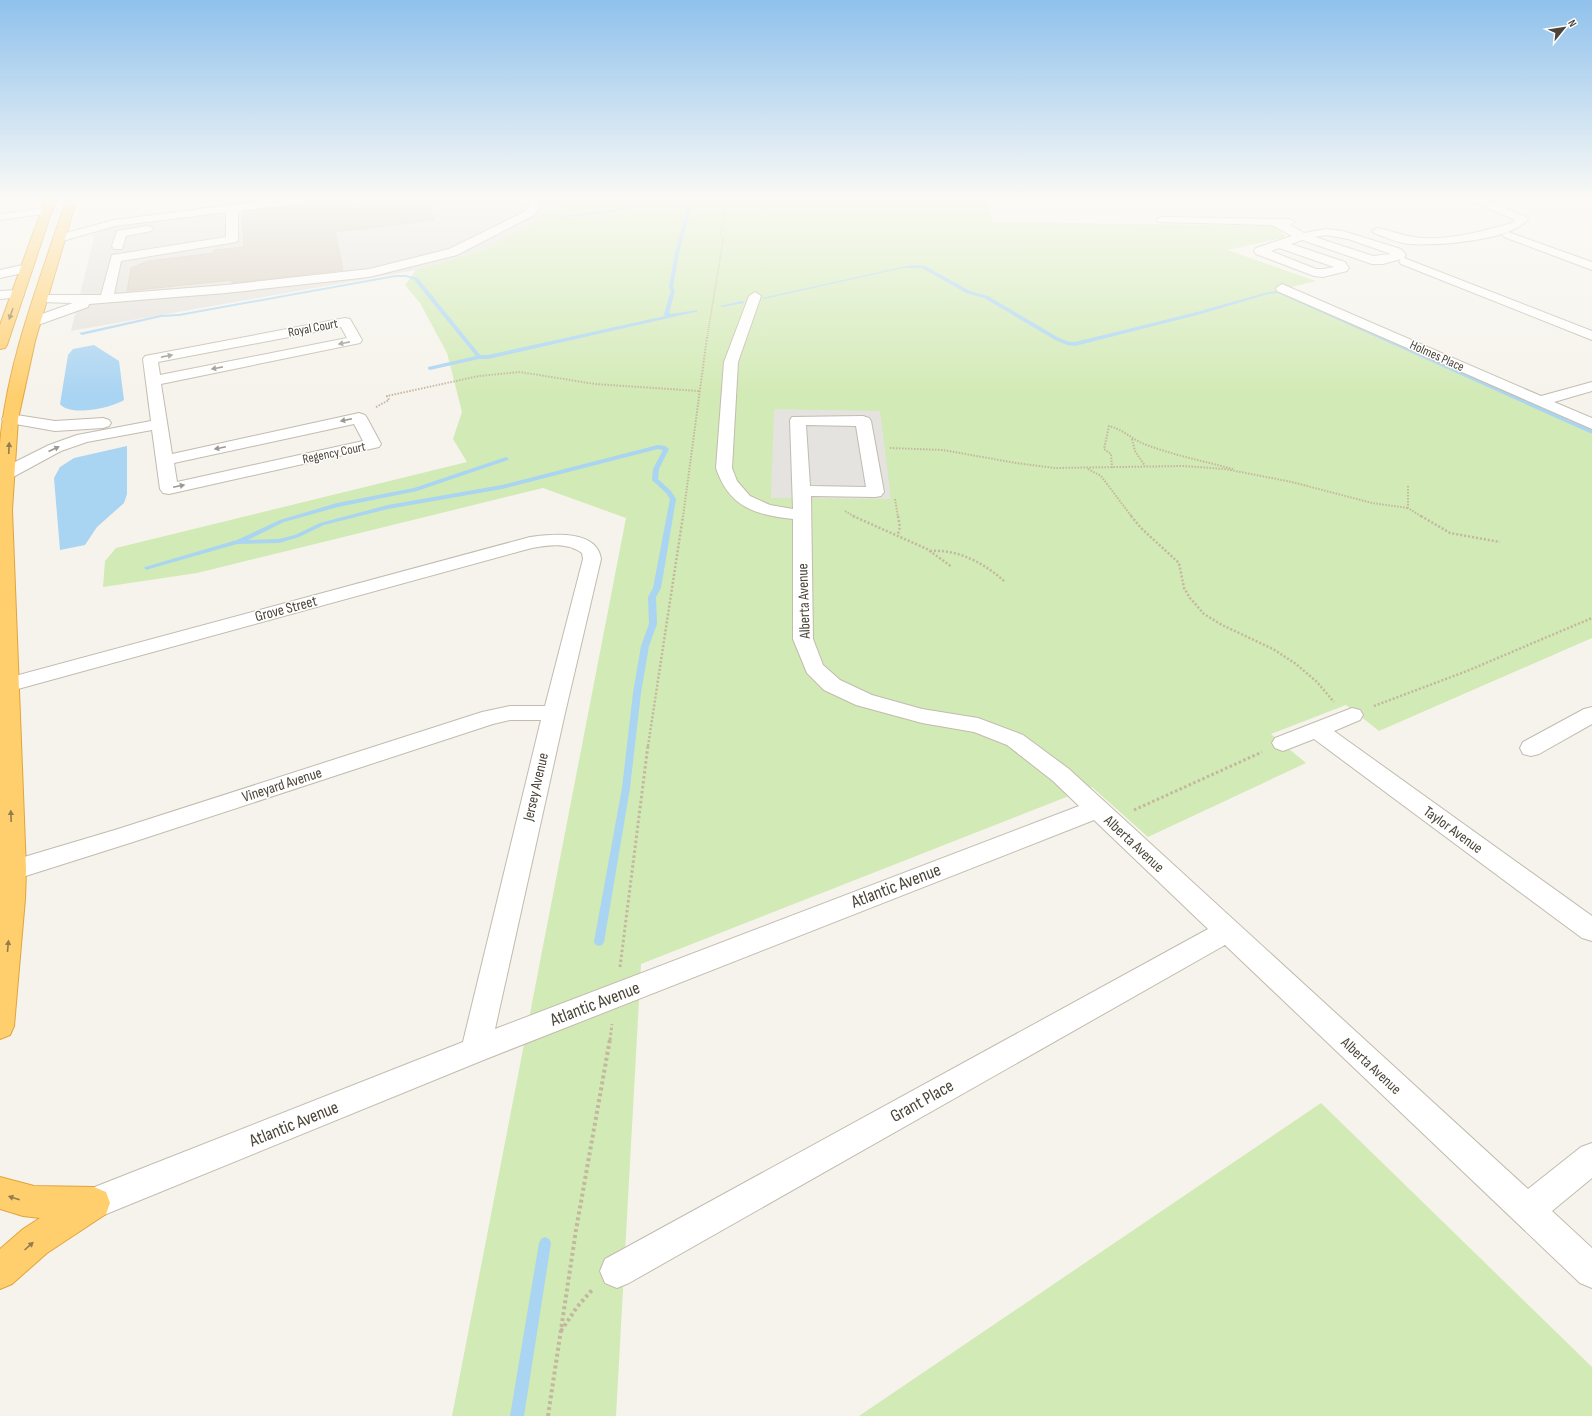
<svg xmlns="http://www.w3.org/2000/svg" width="1592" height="1416" viewBox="0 0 1592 1416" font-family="'Sofia Sans Condensed',sans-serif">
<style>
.industrial{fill:#e6e2dd}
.green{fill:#d2eab5}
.parking{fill:#e5e3e0}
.water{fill:#a9d4f2}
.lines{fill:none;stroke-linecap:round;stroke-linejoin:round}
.stream{fill:#a9d4f2;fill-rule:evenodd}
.building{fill:#d8cfc1;stroke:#d3c7b4}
.minor-casing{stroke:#c2bbae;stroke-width:2}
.highway-casing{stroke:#e0a43c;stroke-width:2}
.path-far4{stroke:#c4b79f;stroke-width:1.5;stroke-dasharray:1 1;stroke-linecap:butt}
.path-far3{stroke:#c4b79f;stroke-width:2;stroke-dasharray:1.5 1.5;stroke-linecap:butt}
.path-far2{stroke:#c4b79f;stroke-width:2.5;stroke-dasharray:2 2;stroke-linecap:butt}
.path-far1{stroke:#c4b79f;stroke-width:3;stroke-dasharray:2.5 2.5;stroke-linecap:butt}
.path{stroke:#c4b79f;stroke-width:4;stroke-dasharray:3 3;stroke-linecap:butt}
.minor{fill:#fff;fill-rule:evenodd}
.highway{fill:#ffcf6e;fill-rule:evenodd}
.oneway{fill:#937c4e}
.oneway2{fill:#9c9892}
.labels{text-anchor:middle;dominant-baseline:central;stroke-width:3;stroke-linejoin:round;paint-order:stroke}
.far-street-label{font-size:13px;fill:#4b4439;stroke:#fff}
.street-label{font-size:15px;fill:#4b4439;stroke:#fff}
.near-street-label{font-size:18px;fill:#4b4439;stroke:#fff}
</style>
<rect width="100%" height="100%" fill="#f6f3ec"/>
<!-- industrial -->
<path class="industrial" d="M207,198H548L563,207L481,251L416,270L71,331L98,222L224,206Z"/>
<!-- green -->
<path class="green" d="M548,198H987L993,222L1273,226L1287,237L1227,250L1316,281L1283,289L1592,434V638L1379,731L1346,705L1271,734L1306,763L1148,837L1092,787L641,964L616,1416H452L626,518L543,488L197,573L103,587L105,561L116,548L467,462L453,439L462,412L447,353L420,303L405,285L416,270L481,251L562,207Z
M1321,1103L1592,1367V1416H859Z"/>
<!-- parking -->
<path class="parking" d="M774,409L880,411L891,499L771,498Z"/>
<!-- water -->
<path class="water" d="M94,345L119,361L124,400C111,408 70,417 60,404L68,355L73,349Z
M127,446V494L124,503L97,527L85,545L60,550L54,478L60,467L74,458Z"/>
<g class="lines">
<!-- stream -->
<path class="stream" d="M642,198H647C624,215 592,215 564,217L562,216L616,209L635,202Z
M680,198H684L691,208L679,253L673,287L675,291L669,313L671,314L697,310V312H695L488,359H479L430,370L428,369V367L476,356L414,280L406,277H395L179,316L161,317L82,335L79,333L161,315L179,314L395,275H406L418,278L480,355H488L665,316L664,314L671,291L669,287L675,253L687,208Z
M911,265L925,266L970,291L988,296L1059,338L1070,342H1075L1197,312L1268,292L1279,291L1592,430V434L1278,293L1268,294L1201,314L1075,346L1067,345L1055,340L984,298L966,293L922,268H903L764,299L762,298Z
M742,301L744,302V303L722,307L720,306Z
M658,445L665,446L669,449L659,469L658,479L671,491L676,499L661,588L656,597L657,624L649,646L641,693L630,788L604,942L602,945L599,946L596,945L594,942L622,788L633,693L641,646L649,624L648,597L653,588L670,499L666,493L652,480L653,469L663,450L658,449L502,489L388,509L324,525L299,537L279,543L237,544L149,569L147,570L144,568L145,567L237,540L280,520L337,503L414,488L506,457L509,459L508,460L417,491L338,507L284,522L248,540L279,539L295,535L320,523L388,505L502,485Z
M545,1237L549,1239L551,1243L524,1416H510L539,1243L541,1239Z"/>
</g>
<!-- building -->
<path class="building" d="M389,198H426L435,220L335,232L343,270L232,283V280L127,291L131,268L148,261L213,253L214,250L244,247L242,212L346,199L348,207L390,202Z"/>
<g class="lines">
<!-- minor casing -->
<g class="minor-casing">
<path id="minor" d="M285,198H319L314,201L238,211V240L236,242L121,261L114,294L226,285L369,269L449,249L526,211L530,205L525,198H536L541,205L534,215L457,255L369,277L226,293L89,304L88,307L38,325H28L26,322L28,319L73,303L41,302L36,301L34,298L36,295H101L112,255L226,237V212L115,226L59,242L53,238L55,236L114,220Z
M1466,198H1481L1526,217L1528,219C1512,241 1436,246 1410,244C1398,243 1385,237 1374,233L1372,231L1378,228C1388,230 1398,234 1408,236C1442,243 1479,232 1512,223L1515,220Z
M46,208L52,211L50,213L0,220V214Z
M1162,217L1289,219L1295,222L1290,225L1304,233L1326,229L1343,231L1401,249L1406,255L1404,258L1592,331V340L1401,264L1399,261L1401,259L1383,264H1372L1302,240L1291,244L1345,262L1349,268L1347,271L1323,277L1314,276L1256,254L1254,251L1256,248L1292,236L1272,225L1158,222L1156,220L1158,218ZM1326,235L1348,239L1391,254L1373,256L1315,237ZM1279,248L1334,267L1323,269H1316L1271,251Z
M147,226L151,227L153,229L151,231L126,236L122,249H114L112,246L117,231Z
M1508,232L1592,262V270L1504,237L1502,235Z
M27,264L33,268L31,271L0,278V270Z
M1282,284L1541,396L1592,382V391L1554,402L1592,418V429L1277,291L1276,288Z
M18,290L24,294L23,297L0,299V291Z
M755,292L761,296L738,362L732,468L737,481L750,496L770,505L793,509L790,420L792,417L863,416L869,418L871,421L884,492L881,496L875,497L811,496L813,639L823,665L840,680L872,695L922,709L978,718L1023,735L1069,769L1528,1189L1581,1147L1592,1143V1178L1552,1211L1592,1248V1288L1580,1283L1225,945L629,1283L617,1288L605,1283L600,1271L605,1259L1208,929L1094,820L486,1059L94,1219L82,1214L78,1203L82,1192L463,1042L541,720H510L493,724L133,842L13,880L4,877L0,870L4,863L118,829L482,712L510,706H545L583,559L582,553C567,542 549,545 532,548L7,692L0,690V680L530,537C552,534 597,529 601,559L565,713L495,1029L1079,806L1053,781L1007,745L974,732L922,723L856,705L824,690L807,673L793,639V519C755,515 729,507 716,468L724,362L749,296ZM806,425L856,426L866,487L810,486Z
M345,318L350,319L362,340L360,343L161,384L172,454L359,413L365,415L367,418L381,444L379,447L169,494L163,493L160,489L152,430L87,442L61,451L13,477L7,478L0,475L1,469L49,445L77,435L151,421L143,359L145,356ZM341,327L347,338L160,375L158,362ZM354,424L363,441L177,482L174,463Z
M10,414L55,421L103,418L109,420L111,423L109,426L103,428L55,431L4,422L2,419L4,416Z
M1592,707V724L1539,754L1531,756L1523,754L1520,748L1523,742L1584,709Z
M1352,708L1360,710L1363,715L1360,720L1334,731L1592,916V941L1582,938L1314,739L1283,751L1275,748L1272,743L1275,738Z"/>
</g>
<!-- highway casing -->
<g class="highway-casing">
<path id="highway" d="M46,198H56L7,345L5,348L0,349V325Z
M67,198H77L35,341L18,419L12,510L26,870L25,899L14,1026L10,1035L0,1039V444C7,361 41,277 67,198Z
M0,1177L34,1186L94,1187L106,1192L110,1203L106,1214L47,1253L12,1284L0,1289V1249L23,1229L40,1218L23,1216L0,1209Z"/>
</g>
<!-- path-far4 -->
<path class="path-far4" d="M707,338L723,241L721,233L728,198"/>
<!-- path-far3 -->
<path class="path-far3" d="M376,407L389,400L387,396L479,376L520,372L595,384L699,391
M1132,439L1135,451L1145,466
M890,448L943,450L1016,463L1055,468L1183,466L1225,469L1292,482L1372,503L1408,508
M1112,468L1111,454L1104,449L1109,426C1122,429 1132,439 1144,444C1173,455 1203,461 1233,469
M1088,469L1101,476L1132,517
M1408,486V508L1422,517
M895,499L898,517
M845,511L855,517
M683,517L707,337"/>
<!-- path-far2 -->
<path class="path-far2" d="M853,516L927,549L952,567
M898,516L900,527L898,534
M1131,516L1141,528L1179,563L1184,588L1190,598L1204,614L1222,625L1273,649L1296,664L1317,682L1334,702
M1421,516L1450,533L1500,542
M930,551C958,549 984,563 1004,581
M1374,706L1467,671L1592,618
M648,746L683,516"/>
<!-- path-far1 -->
<path class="path-far1" d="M1134,810L1262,752
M620,967L648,745
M610,1040L612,1024"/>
<!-- path -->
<path class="path" d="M561,1331L577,1307L593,1289
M548,1416L576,1230L610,1039"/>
<!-- minor -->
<use href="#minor" class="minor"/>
<!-- highway -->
<use href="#highway" class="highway"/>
</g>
<!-- one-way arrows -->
<defs><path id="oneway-solid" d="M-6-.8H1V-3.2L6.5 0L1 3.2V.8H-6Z"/></defs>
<g class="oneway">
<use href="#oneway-solid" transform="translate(11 314) rotate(109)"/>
<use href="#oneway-solid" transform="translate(9 448) rotate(-87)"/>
<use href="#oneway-solid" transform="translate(11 816) rotate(-92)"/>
<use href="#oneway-solid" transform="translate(8 946) rotate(-85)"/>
<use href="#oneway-solid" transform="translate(14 1198) rotate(-162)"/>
<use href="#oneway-solid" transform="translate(29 1246) rotate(-42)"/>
</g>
<g class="oneway2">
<use href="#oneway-solid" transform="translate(344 343) rotate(169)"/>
<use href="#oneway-solid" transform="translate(167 356) rotate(-11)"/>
<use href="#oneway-solid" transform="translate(217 368) rotate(169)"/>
<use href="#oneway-solid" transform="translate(346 420) rotate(168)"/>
<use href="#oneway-solid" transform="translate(220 448) rotate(168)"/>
<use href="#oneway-solid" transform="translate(54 449) rotate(-24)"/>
<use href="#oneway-solid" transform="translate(179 486) rotate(-12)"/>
</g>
<!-- sky -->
<linearGradient id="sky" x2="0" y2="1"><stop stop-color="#8fc1ec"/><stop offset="0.5" stop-color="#fbfaf6"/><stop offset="1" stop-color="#fbfaf6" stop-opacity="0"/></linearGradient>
<rect width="1592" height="396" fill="url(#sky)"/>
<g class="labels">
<!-- far-street labels -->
<g class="far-street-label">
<text transform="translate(313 328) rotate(-11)">Royal Court</text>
<text transform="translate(1437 356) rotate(24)">Holmes Place</text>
<text transform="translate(334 453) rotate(-12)">Regency Court</text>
</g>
<!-- street labels -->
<g class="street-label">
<text transform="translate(804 601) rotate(-92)">Alberta Avenue</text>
<text transform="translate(286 609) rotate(-15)">Grove Street</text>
<text transform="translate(282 785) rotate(-18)">Vineyard Avenue</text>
<text transform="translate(536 787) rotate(-77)">Jersey Avenue</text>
<text transform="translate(1453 830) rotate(36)">Taylor Avenue</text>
<text transform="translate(1134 844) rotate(43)">Alberta Avenue</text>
<text transform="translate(1371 1066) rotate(43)">Alberta Avenue</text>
</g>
<!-- near-street labels -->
<g class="near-street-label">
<text transform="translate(896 886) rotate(-21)">Atlantic Avenue</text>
<text transform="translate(595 1004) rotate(-21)">Atlantic Avenue</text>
<text transform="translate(922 1101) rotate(-29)">Grant Place</text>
<text transform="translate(294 1124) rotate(-22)">Atlantic Avenue</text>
</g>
</g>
<!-- north arrow -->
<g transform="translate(1564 28) rotate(60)" stroke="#ffffff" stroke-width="3" paint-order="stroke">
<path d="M0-3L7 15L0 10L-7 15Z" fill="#4b4439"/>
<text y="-6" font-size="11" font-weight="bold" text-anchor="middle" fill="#4b4439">N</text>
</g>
</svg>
